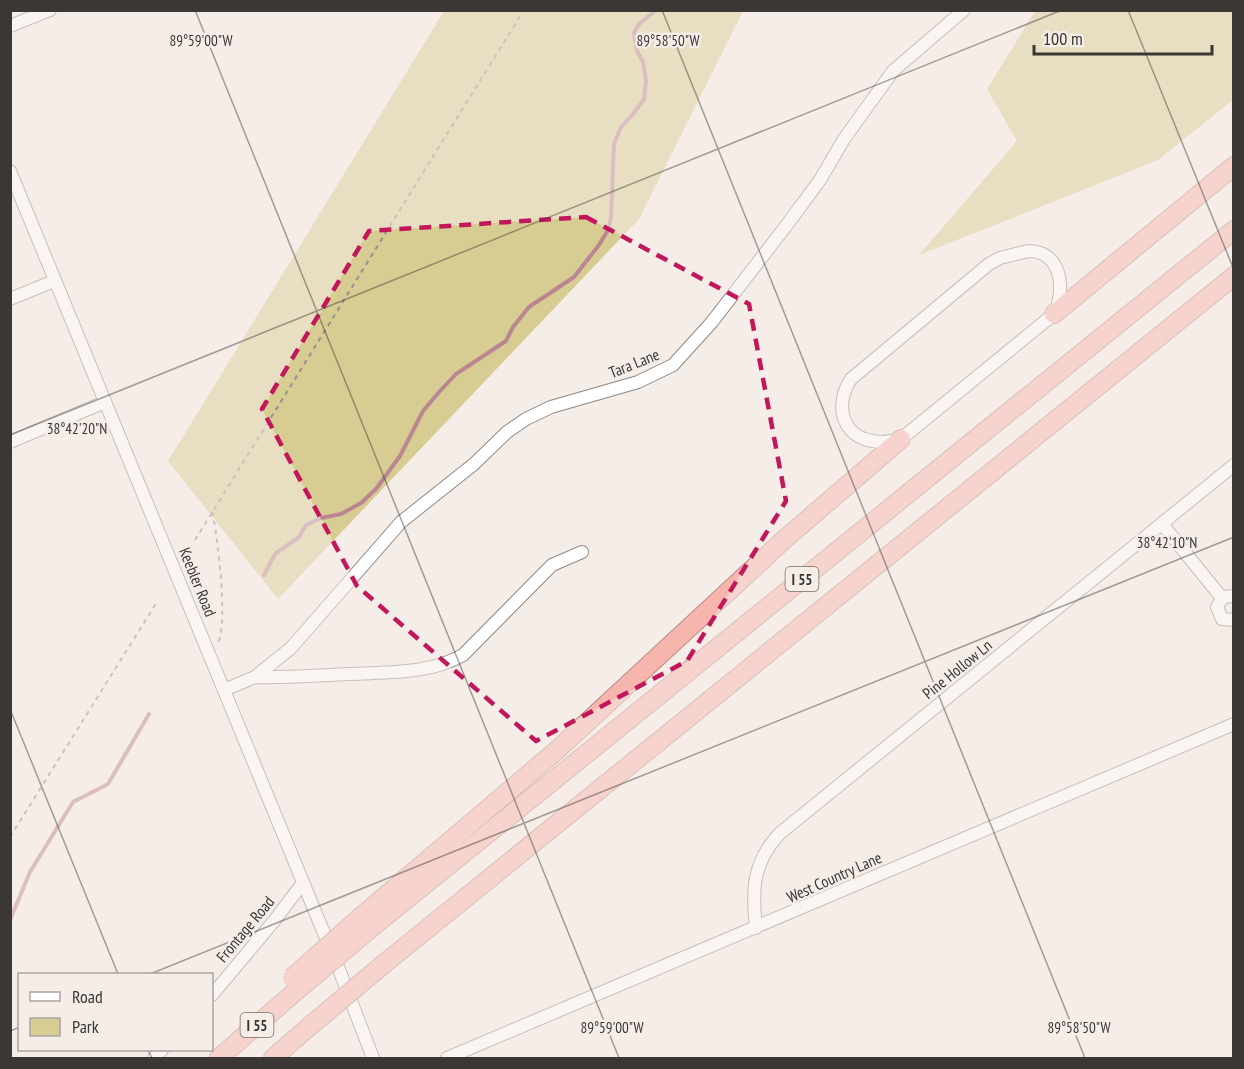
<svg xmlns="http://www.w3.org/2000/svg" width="1244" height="1069" viewBox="0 0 1244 1069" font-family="'PT Sans Narrow',sans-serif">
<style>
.green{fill:#d7cd92}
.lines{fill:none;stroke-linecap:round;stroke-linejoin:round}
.stream{stroke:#ba8692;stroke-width:4}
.minor-casing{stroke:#8f8883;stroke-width:14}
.highway-casing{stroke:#b48a83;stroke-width:20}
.path{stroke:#96908d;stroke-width:2;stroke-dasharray:4.5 4.5;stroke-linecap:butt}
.minor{stroke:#fff;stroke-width:12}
.highway{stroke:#f6b6ad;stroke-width:18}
.highway-bridge-casing{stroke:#b48a83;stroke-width:20;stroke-linecap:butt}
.highway-bridge{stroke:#f6b6ad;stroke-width:18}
.marked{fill:none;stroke:#c2185b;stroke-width:4.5;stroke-dasharray:12 8;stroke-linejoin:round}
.ticks{fill:none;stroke:#3a3735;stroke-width:1.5;stroke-opacity:0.45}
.labels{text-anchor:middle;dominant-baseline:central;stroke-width:5;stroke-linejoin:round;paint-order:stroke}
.shield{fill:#f5ede8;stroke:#726e6b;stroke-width:1.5}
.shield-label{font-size:15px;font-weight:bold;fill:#3a3735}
.street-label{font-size:16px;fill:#3a3735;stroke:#f5ede8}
.ticks-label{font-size:15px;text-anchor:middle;fill:#3a3735;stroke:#f5ede8;stroke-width:5;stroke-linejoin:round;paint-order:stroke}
</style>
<rect width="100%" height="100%" fill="#f5ede8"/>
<!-- green -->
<path class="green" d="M444,11H743L639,219L278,599L168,461Z
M1035,11H1233V100L1158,160L919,255L1017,141L987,89Z"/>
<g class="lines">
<!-- stream -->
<path class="stream" d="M264,575L275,554L299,537L306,525L321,518L341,514L361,503L376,489L400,456L423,411L440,391L456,374L506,341L513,327L529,307L574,277L599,245L608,230L611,217L614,144L621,127L634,113L644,99L646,80L643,62L637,51L634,33L639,24L656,10
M10,920L30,872L73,802L108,784L149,714"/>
<!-- minor casing -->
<g class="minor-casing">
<path id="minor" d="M10,26L50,10
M10,171L340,972L373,1058
M1028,251C1062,251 1066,290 1054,314L901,439C892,441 883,443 873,441C840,436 835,403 851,379L989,264L1000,258Z
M10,299L54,281
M10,442L105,402
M1162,524L1222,598
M1234,596L1223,597L1217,607L1222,619L1234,620
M255,677C287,678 319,675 351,674C389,672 430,674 463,655L552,565L582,552
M224,690L255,677L291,648L401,522L474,464L507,432L526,419L551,407L638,382L673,365L712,322L789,222L820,180L844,139L893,71L964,10
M756,928C752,891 752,864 779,834L1234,465
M212,995L274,921L302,884
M154,1058L162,1050
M447,1058L1234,724"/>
</g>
<!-- highway casing -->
<g class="highway-casing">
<path id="highway" d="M1054,314L1234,166
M364,914L556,751L786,538L901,439
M371,928L1234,230
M385,963L1234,276
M219,1058L296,991
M273,1058L310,1026"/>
</g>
<!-- path -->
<path class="path" d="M212,512C218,536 228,624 218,643
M195,540L524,10
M10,837L157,602"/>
<!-- minor -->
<use href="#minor" class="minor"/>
<!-- highway -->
<use href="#highway" class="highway"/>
<!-- highway-bridge casing -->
<g class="highway-bridge-casing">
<path id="highway-bridge" d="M292,978L364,914
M296,991L371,928
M310,1026L385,963"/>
</g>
<!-- highway-bridge -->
<use href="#highway-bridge" class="highway-bridge"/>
</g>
<!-- marked area -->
<path d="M0 0H1244V1069H0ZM586,217L749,304L786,501L687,661L536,741L357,586L262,409L369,231Z" fill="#f5ede8" fill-opacity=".55" fill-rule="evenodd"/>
<path class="marked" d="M586,217L749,304L786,501L687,661L536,741L357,586L262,409L369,231Z"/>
<!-- ticks -->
<path class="ticks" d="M195,10L619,1058M662,10L1085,1058M1128,10L1234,270M10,435L1062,10M10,709L118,974M150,974L1234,537M10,1031L20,1027M148,1050L152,1058"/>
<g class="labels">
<!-- shield labels -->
<g class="shield">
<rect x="785.5" y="567" width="33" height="24" rx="4.5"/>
<rect x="240.5" y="1013" width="33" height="24" rx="4.5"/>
</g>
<g class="shield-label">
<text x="802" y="579">I 55</text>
<text x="257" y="1025">I 55</text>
</g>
<!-- street labels -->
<g class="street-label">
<text transform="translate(634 363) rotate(-22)">Tara Lane</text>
<text transform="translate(198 582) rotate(68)">Keebler Road</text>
<text transform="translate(957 669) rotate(-39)">Pine Hollow Ln</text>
<text transform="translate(834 877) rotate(-24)">West Country Lane</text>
<text transform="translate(245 929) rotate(-50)">Frontage Road</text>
</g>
</g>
<g class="ticks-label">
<text x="201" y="46">89°59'00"W</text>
<text x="668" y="46">89°58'50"W</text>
<text x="77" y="434">38°42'20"N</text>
<text x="1167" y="548">38°42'10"N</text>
<text x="612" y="1033">89°59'00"W</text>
<text x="1079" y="1033">89°58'50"W</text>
</g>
<!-- border -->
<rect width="1244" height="1069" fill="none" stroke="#3a3735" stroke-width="24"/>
<!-- legend -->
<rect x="18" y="973" width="195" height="78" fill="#f5ede8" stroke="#aaa4a0" stroke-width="1.5"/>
<rect x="30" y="992" width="30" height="9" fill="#ffffff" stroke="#aaa4a0" stroke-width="1.5"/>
<text x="72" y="1003" font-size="18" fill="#3a3735">Road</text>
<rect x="30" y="1018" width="30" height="18" fill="#d7cd92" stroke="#aaa4a0" stroke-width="1.5"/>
<text x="72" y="1033" font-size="18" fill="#3a3735">Park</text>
<!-- scale -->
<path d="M1034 45v9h178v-9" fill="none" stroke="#3a3735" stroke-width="3"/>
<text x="1043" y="45" font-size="18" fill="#3a3735" stroke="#f5ede8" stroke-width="4.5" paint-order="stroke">100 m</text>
</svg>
